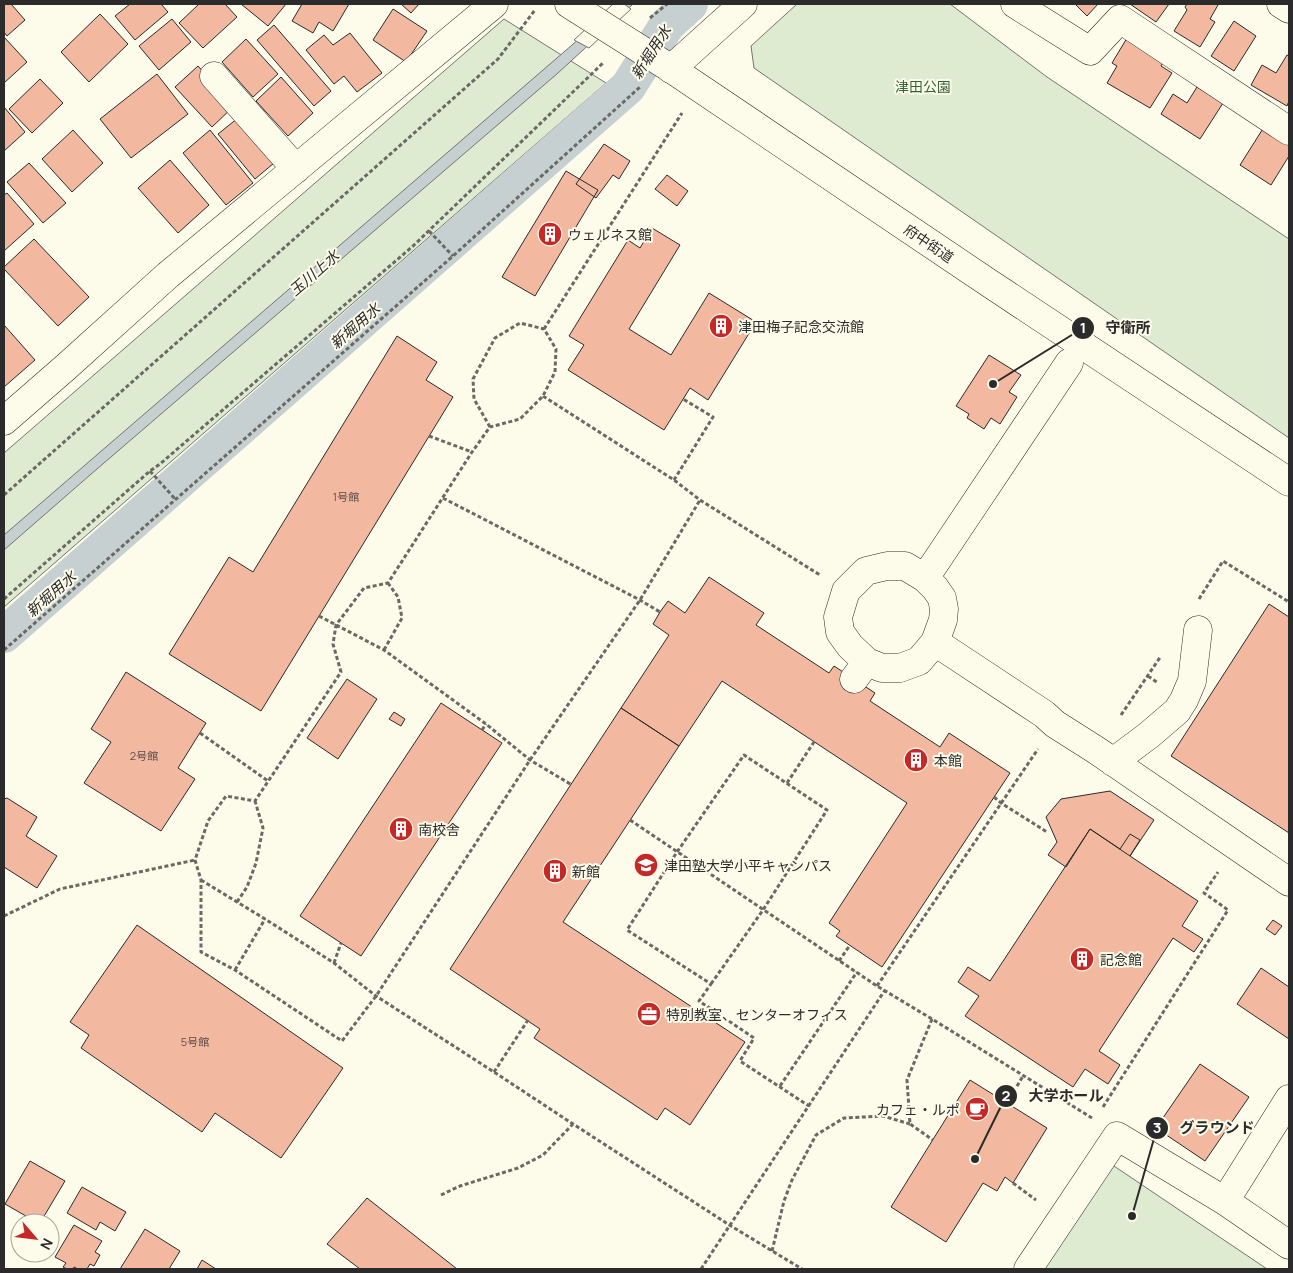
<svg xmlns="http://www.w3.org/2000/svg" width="1293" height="1273" viewBox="0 0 1293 1273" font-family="Manrope,'Noto Sans JP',sans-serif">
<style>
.green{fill:#deebd1;stroke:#74746e}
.water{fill:#c7d0d0;stroke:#74746e}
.pier{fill:#fdfbea;stroke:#74746e}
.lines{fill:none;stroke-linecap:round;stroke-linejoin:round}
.canal{stroke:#c7d0d0;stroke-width:36}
.building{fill:#f2b8a0;stroke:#2b2b2b}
.minor-casing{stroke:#2b2b2b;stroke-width:29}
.major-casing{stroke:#2b2b2b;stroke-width:29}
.path{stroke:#6a6964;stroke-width:3;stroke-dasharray:4 2.5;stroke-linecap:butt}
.minor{stroke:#fdfbea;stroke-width:28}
.major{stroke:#fdfbea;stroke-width:28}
.labels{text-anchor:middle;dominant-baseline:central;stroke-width:4;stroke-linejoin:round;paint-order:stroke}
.number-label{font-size:11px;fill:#5d4e48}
.park-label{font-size:14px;fill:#34623c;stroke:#fdfbea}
.poi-label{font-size:14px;fill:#2b2b2b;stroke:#fdfbea;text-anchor:start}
.street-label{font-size:14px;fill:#2b2b2b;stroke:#fdfbea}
.water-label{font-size:15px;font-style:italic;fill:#2b2b2b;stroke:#fdfbea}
.leader{fill:none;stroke:#2b2b2b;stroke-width:2}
.callout-dot{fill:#2b2b2b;stroke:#fdfbea;stroke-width:2}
.mark-label{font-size:15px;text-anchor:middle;font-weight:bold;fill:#fff}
.callout-label{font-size:15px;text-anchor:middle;font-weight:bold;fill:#2b2b2b;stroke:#fdfbea;stroke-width:4;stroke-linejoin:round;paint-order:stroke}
</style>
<rect width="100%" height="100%" fill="#fdfbea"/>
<!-- green -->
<path class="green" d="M797,4H950L1047,77L1289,239V438L754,68L751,46Z
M504,19L606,83L4,607V453Z
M1111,1164L1267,1269H1041Z"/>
<!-- water -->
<path class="water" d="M616,4H633L558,73L90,475L4,550V535L579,39Z"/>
<!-- pier -->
<path class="pier" d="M613,4H624L631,9L589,48L574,40Z"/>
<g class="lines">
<!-- canal -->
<path class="canal" d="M4,635L628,87L667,25L690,4"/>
</g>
<!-- building -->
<path class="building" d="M4,4H11L25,20L7,36L4,32Z
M130,4H161L168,12L135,40L115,16Z
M199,4H225L237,17L203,48L179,23Z
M241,4H286L268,26Z
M302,4H349L333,31L319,22L313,33L292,21Z
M401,4H419L411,13Z
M1075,4H1098L1087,16Z
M1130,4H1169L1156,22Z
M1187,4H1216L1218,5L1210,19L1215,22L1200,47L1174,31L1187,10L1185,7Z
M393,9L427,31L406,62L373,40Z
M100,14L128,44L89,82L61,52Z
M172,19L191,42L159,70L139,46Z
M1234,21L1256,36L1234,71L1211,56Z
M274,25L331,91L314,106L257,40Z
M350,33L382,73L357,92L344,76L334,84L306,50L324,35L333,45Z
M4,37L27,62L4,83Z
M1127,38L1164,61L1161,66L1172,73L1150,108L1107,83L1117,66L1112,63Z
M246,39L278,74L253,97L222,62Z
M1287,55L1289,56V101L1287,106L1251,85L1262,65L1276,73Z
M198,66L234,106L212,127L175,87Z
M157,74L188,114L131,158L100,119Z
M281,77L313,113L288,136L256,101Z
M40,79L63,103L32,133L9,109Z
M1197,87L1223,103L1200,139L1161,114L1173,94L1187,103Z
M4,107L25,132L4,151Z
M243,114L280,158L255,179L218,134Z
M1264,127L1289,144V156L1271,185L1240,165Z
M73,130L103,163L72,192L42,159Z
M210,130L253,183L226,205L183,153Z
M604,144L630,161L619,179L613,175L596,198L576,184Z
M170,160L209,205L178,233L138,188Z
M29,163L66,203L43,223L7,182Z
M566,171L598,190L535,296L502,277Z
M667,175L688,191L677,206L655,189Z
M7,193L34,224L4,251V195Z
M652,228L680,245L629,329L671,355L709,293L756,322L708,400L690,388L664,430L568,370L584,345L569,336L628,240L640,248Z
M34,239L89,297L58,326L4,269V267Z
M4,325L35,360L4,387Z
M397,336L437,362L426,380L453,397L261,711L169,654L229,557L253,572Z
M989,355L1021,375L1009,392L1017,397L1000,424L991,418L984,429L967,418L969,414L956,406Z
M709,577L764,613L756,625L829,673L834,666L875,693L870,701L940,747L949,733L1010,773L882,967L836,936L840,931L829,923L907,803L722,681L679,746L621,708L669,635L653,624L660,612L668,601L685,613Z
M1269,604L1289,617V833L1171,756Z
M126,672L206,723L178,768L195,779L161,831L84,783L111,742L91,729Z
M347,679L377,699L338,759L307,738Z
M441,703L502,743L361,956L300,916Z
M621,708L679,746L563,922L745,1042L690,1125L665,1108L657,1120L534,1038L540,1029L450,969Z
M394,712L405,719L401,726L389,719Z
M1110,791L1154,820L1130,856L1090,829L1066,867L1048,855L1057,842L1046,817L1061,799Z
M7,798L37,817L26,836L57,856L37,888L4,867V799Z
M1090,829L1120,849L1130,834L1140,840L1130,856L1198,901L1182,926L1203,939L1194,952L1173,938L1099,1051L1120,1065L1108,1084L1085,1069L1073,1087L965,1016L979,996L958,982L968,967L990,981Z
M1273,920L1282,926L1275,935L1266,929Z
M137,925L343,1068L281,1158L215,1113L202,1132L81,1048L89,1035L70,1022Z
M1261,968L1289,987V1039L1237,1004Z
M1200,1064L1249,1097L1205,1161L1156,1128Z
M970,1080L1047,1128L1013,1183L1005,1177L997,1191L983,1183L946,1242L891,1207Z
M30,1161L65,1181L40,1223H38L5,1204Z
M82,1187L126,1212L115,1231L100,1222L96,1230L67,1213Z
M367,1198L457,1269H360L327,1244Z
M74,1225L102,1241L95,1252L100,1255L94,1266L90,1264L87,1269H78L74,1267L73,1269H67L63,1267L66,1263L55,1257Z
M145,1229L180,1251L169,1269H120Z
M202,1260L216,1269H197Z"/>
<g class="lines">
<!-- minor casing -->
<g class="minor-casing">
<path id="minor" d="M1015,4L1090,51L1120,19L1289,131
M1281,4L1289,9
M671,69L743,4
M214,76L296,169
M4,421L66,367L168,275L494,4
M925,578L1069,363
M935,642L1044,714L1055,724L1096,750L1289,882
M854,679L867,662L882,668H900L919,661L935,642L943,620L944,609L942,598L935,588L925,578L905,566H887L866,571L846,591L838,617L840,632L850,646L867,662
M1113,762L1149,735L1177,711L1184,700L1192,681L1198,630
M1225,1201L1289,1099
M1028,1269L1117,1136L1225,1201L1289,1245"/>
</g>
<!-- major casing -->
<g class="major-casing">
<path id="major" d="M569,4L670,68L986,281L1289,482"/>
</g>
<!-- path -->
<path class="path" d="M650,18L667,4
M429,231L453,256
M544,329L682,113
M543,396L674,480L700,500L820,575
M490,427L474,399L473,379L495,338L520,323L544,329L556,349L555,372L543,396L520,419L490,427L472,452L388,583L364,588L336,625L333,644L341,672L255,801L226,796L208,821L195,860L201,880V952L235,970L342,1041L376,996L530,760L640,600L700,500
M429,436L472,452
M150,471L176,500
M674,480L713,417L683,399
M4,495L498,59L535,10
M443,498L640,600L660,612
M4,599L150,471L160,464L413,246L603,63
M1199,599L1223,561L1289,602
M319,616L384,650L486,724L530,760L572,785
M4,650L453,256L640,87
M384,650L402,618L398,597L388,583
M1148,676L1158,683
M1121,715L1161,656
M482,730L486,724
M200,733L268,781
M787,783L814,742
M994,797L1001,803L1047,832
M630,820L877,986L932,1019L1092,1118
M201,880L265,919L334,963L376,996L494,1072L573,1124L731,1226L802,1269
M237,902L247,887L256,863L263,828L255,801
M4,916L60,889L195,860
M839,961L850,945
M334,963L341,943
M235,970L265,919
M711,984L763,910L827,810L744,755L677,852L627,930L711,984L699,1001L754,1038L740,1061L809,1106
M877,986L1038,749
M932,1019L907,1080L910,1124L933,1140
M494,1072L528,1020
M780,1086L857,972
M1007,1103L1023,1076
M1103,1107L1228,910L1204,893L1218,872
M1013,1183L1036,1200
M441,1195L460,1186L518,1168L543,1155L573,1124
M772,1251L784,1201L792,1180L816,1135L844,1118L883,1116L910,1124
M701,1269L885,990"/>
<!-- minor -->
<use href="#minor" class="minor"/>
<!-- major -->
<use href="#major" class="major"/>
</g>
<!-- icons -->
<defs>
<g id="building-disc" transform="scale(1.25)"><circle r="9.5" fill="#c62828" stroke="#fdfbea"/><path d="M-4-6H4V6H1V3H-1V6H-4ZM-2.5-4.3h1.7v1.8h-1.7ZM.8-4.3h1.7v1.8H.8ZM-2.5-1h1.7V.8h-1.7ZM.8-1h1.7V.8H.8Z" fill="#fff"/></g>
<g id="university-disc" transform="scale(1.25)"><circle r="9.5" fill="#c62828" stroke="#fdfbea"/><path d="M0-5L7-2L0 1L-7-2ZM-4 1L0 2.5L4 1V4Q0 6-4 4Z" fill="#fff"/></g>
<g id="office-disc" transform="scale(1.25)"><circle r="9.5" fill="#c62828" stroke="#fdfbea"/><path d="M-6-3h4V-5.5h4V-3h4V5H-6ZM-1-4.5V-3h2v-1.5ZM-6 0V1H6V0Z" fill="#fff"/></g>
<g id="cafe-disc" transform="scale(1.25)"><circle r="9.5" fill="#c62828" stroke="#fdfbea"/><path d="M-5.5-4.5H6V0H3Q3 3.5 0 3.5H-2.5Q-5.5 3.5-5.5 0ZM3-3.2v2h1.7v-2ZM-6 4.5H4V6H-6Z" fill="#fff"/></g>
</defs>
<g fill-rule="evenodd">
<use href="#building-disc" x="550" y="234"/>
<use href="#building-disc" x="721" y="326"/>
<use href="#building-disc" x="916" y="760"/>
<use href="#building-disc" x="401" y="829"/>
<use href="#university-disc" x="646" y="865"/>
<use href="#building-disc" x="555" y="871"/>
<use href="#building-disc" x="1082" y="959"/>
<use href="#office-disc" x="649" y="1014"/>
<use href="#cafe-disc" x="977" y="1109"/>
</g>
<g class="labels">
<!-- number labels -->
<g class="number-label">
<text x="346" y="496">1号館</text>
<text x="144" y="755">2号館</text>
<text x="195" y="1041">5号館</text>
</g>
<!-- park labels -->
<g class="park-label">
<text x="923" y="86">津田公園</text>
</g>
<!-- poi labels -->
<g class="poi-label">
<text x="568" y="234">ウェルネス館</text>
<text x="738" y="326">津田梅子記念交流館</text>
<text x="934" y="760">本館</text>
<text x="418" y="829">南校舎</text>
<text x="664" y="865">津田塾大学小平キャンパス</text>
<text x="572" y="871">新館</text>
<text x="1100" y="959">記念館</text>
<text x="666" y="1014">特別教室、センターオフィス</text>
<text x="960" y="1109" text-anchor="end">カフェ・ルポ</text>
</g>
<!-- street labels -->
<g class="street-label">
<text transform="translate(929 243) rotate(34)">府中街道</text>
</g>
<!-- water labels -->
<g class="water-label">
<text transform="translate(651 52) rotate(-57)">新堀用水</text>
<text transform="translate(314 273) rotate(-41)">玉川上水</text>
<text transform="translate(355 326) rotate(-41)">新堀用水</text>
<text transform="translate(51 594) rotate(-41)">新堀用水</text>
</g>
</g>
<!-- callouts -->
<path class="leader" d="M993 384L1083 328M975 1159L1006 1096M1132 1216L1157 1128"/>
<g class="callout-dot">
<circle cx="993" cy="384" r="5"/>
<circle cx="975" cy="1159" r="5"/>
<circle cx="1132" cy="1216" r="5"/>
<circle cx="1083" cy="328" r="12"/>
<circle cx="1006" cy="1096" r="12"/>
<circle cx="1157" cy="1128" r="12"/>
</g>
<g class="mark-label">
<text x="1083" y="333">1</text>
<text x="1006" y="1101">2</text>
<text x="1157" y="1133">3</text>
</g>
<g class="callout-label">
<text x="1128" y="333">守衛所</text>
<text x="1066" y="1101">大学ホール</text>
<text x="1217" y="1133">グラウンド</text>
</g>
<!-- border -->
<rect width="1293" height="1273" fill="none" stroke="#2b2b2b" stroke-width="10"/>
<!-- north arrow -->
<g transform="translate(35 1238) rotate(118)"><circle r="24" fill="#fdfbea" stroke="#a9a89e"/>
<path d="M0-4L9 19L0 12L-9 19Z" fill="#c62828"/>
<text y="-8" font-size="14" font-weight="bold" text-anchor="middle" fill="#2b2b2b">N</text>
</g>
</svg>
